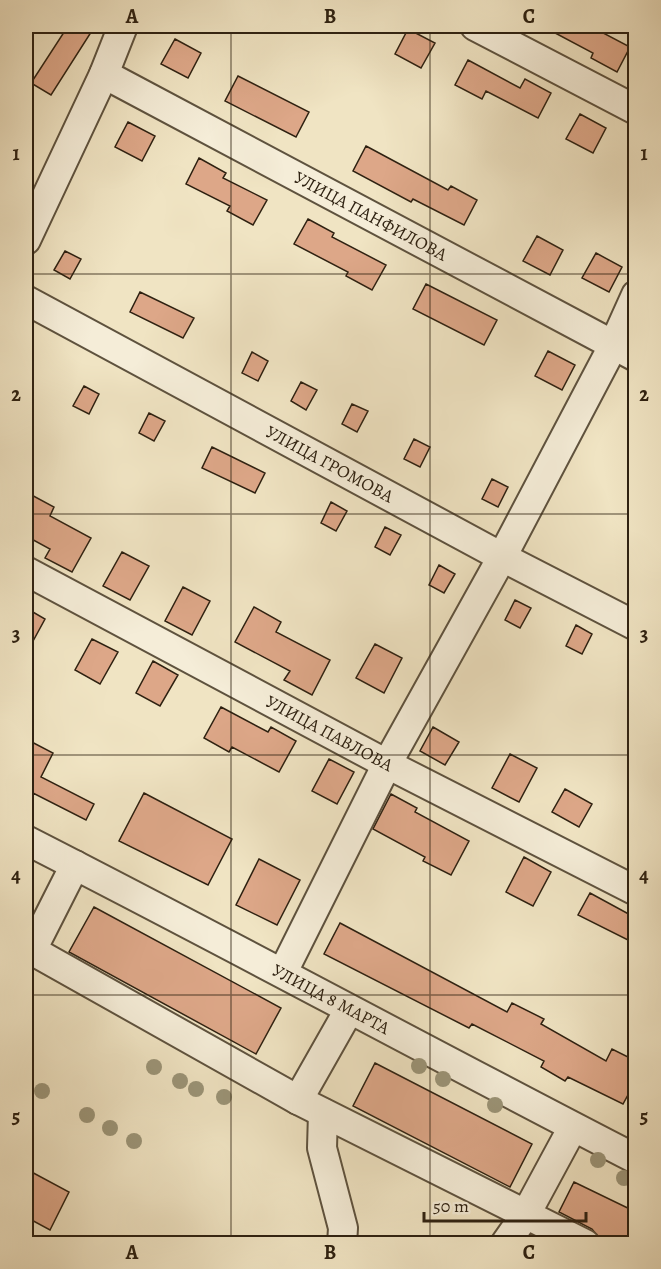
<svg xmlns="http://www.w3.org/2000/svg" width="661" height="1269" viewBox="0 0 661 1269" font-family="Alegreya,serif">
<style>
.building{fill:#dda788;stroke:#2e2111;stroke-width:1.5}
.lines{fill:none;stroke-linecap:round;stroke-linejoin:round}
.minor-casing{stroke:#5e523e;stroke-width:32}
.minor{stroke:#f5edd8;stroke-width:28}
.tree{fill:#9b9477}
.grid{fill:none;stroke:#2e2111;stroke-width:1.5;stroke-opacity:0.55}
.labels{text-anchor:middle;dominant-baseline:central;stroke-width:5;stroke-linejoin:round;paint-order:stroke}
.street-label{font-size:18px;fill:#2e2111;stroke:#f5edd8}
.neatline{fill:none;stroke:#2e2111;stroke-width:2}
.grid-label{font-size:20px;text-anchor:middle;font-weight:bold;fill:#2e2111}
</style>
<rect width="100%" height="100%" fill="#f0e4c3"/>
<filter id="stains"><feTurbulence type="fractalNoise" baseFrequency=".00333" numOctaves="4"/><feColorMatrix values="0 0 0 0 .2 0 0 0 0 .09 0 0 0 0 .02 0 0 0 .5 -.17"/></filter>
<radialGradient id="worn" r=".72"><stop offset=".6" stop-color="#630" stop-opacity="0"/><stop offset="1" stop-color="#630" stop-opacity=".3"/></radialGradient>
<!-- building -->
<path class="building" d="M68,26H95L51,95L31,83Z
M542,26H590L630,47L617,72L591,58L593,53Z
M408,29L435,43L421,68L395,54Z
M175,39L201,53L188,78L161,64Z
M468,60L520,88L525,79L551,93L538,118L486,91L482,99L455,85Z
M238,76L309,112L296,137L225,101Z
M580,114L606,128L593,153L566,139Z
M128,122L155,136L142,161L115,147Z
M366,146L448,190L451,186L477,200L464,225L413,199L411,202L353,171Z
M199,158L226,173L223,178L267,200L253,225L227,211L230,206L186,184Z
M308,219L334,233L332,237L386,265L372,290L346,276L348,272L294,244Z
M537,236L563,250L550,275L523,261Z
M65,251L81,259L70,279L54,270Z
M596,253L622,267L609,292L582,278Z
M426,284L497,320L484,345L413,309Z
M140,292L194,318L183,338L130,312Z
M548,351L575,365L562,390L535,376Z
M252,352L268,361L258,381L242,373Z
M301,382L317,390L306,410L291,401Z
M84,386L99,394L89,414L73,406Z
M352,404L368,411L357,432L342,424Z
M149,413L165,421L154,441L139,433Z
M414,439L430,447L420,467L404,459Z
M212,447L265,473L255,493L202,468Z
M492,479L508,487L498,507L482,499Z
M26,492L54,507L50,516L91,538L72,572L45,558L50,549L26,536Z
M331,502L347,511L336,531L321,523Z
M385,527L401,535L390,555L375,547Z
M122,552L149,566L130,600L103,586Z
M439,565L455,574L444,593L429,585Z
M183,587L210,601L192,635L165,621Z
M515,600L531,608L520,628L505,620Z
M254,607L281,622L276,632L330,660L312,695L284,680L290,671L235,642Z
M26,608L45,619L26,654Z
M576,625L592,634L582,654L566,646Z
M92,639L118,652L100,684L75,670Z
M375,644L402,658L384,693L356,678Z
M153,661L178,675L160,706L136,693Z
M221,707L268,732L271,727L296,741L279,772L232,747L229,752L204,738Z
M433,727L459,742L445,765L420,751Z
M26,739L53,753L41,777L94,804L86,820L33,793L26,807Z
M510,754L537,768L519,802L492,788Z
M329,759L354,772L337,804L312,791Z
M565,789L592,804L579,827L552,812Z
M144,793L232,839L208,885L119,841Z
M391,794L417,808L415,812L469,841L451,875L423,861L425,857L373,829Z
M524,857L551,872L533,906L506,892Z
M259,859L300,880L277,925L236,905Z
M590,893L636,918V944L578,915Z
M94,907L281,1008L256,1054L69,952Z
M340,923L507,1012L512,1003L544,1019L541,1024L606,1061L612,1049L636,1061V1080L623,1104L568,1077L565,1081L541,1067L544,1061L472,1024L469,1028L324,954Z
M375,1063L532,1144L510,1187L353,1106Z
M26,1169L69,1192L50,1230L26,1217Z
M574,1182L636,1212V1244H610L600,1239L592,1229L559,1212Z"/>
<g class="lines">
<!-- minor casing -->
<g class="minor-casing">
<g id="minor">
<path d="M475,26L636,110"/>
<path id="s1" d="M104,74L636,357"/>
<path d="M26,240L104,74L123,26"/>
<path id="s2" d="M26,300L502,557L636,626"/>
<path id="s3" d="M26,571L387,764L636,891"/>
<path id="s4" d="M26,840C230,944 432,1054 636,1159"/>
<path d="M26,947L298,1100L585,1244"/>
<path d="M32,950L75,865"/>
<path d="M283,972L387,764L502,557L613,346L636,295"/>
<path d="M298,1100L349,1010"/>
<path d="M323,1113L322,1148L343,1228L342,1244"/>
<path d="M505,1244L526,1214L573,1127"/>
</g>
</g>
<!-- minor -->
<use href="#minor" class="minor"/>
</g>
<!-- trees -->
<g class="tree">
<circle cx="419" cy="1066" r="8"/>
<circle cx="154" cy="1067" r="8"/>
<circle cx="443" cy="1079" r="8"/>
<circle cx="180" cy="1081" r="8"/>
<circle cx="196" cy="1089" r="8"/>
<circle cx="42" cy="1091" r="8"/>
<circle cx="224" cy="1097" r="8"/>
<circle cx="495" cy="1105" r="8"/>
<circle cx="87" cy="1115" r="8"/>
<circle cx="110" cy="1128" r="8"/>
<circle cx="134" cy="1141" r="8"/>
<circle cx="598" cy="1160" r="8"/>
<circle cx="624" cy="1178" r="8"/>
</g>
<!-- grid -->
<path class="grid" d="M231,26V1244M430,26V1244M26,274H636M26,514H636M26,755H636M26,995H636"/>
<g class="labels">
<!-- street labels -->
<g class="street-label">
<text stroke="none"><textPath href="#s1" startOffset="302">УЛИЦА ПАНФИЛОВА</textPath></text>
<text stroke="none"><textPath href="#s2" startOffset="345">УЛИЦА ГРОМОВА</textPath></text>
<text stroke="none"><textPath href="#s3" startOffset="344">УЛИЦА ПАВЛОВА</textPath></text>
<text stroke="none"><textPath href="#s4" startOffset="344">УЛИЦА 8 МАРТА</textPath></text>
</g>
</g>
<!-- margin -->
<rect width="661" height="1269" fill="none" stroke="#f0e4c3" stroke-width="66"/>
<!-- scale -->
<path d="M424 1212v9h162v-9" fill="none" stroke="#2e2111" stroke-width="3"/>
<text x="433" y="1212" font-size="18" fill="#2e2111" stroke="#f5edd8" stroke-width="4.5" paint-order="stroke">50 m</text>
<rect x="33" y="33" width="595" height="1203" class="neatline"/>
<g class="grid-label">
<text x="132" y="23">A</text>
<text x="330" y="23">B</text>
<text x="529" y="23">C</text>
<text x="16" y="160">1</text>
<text x="644" y="160">1</text>
<text x="16" y="401">2</text>
<text x="644" y="401">2</text>
<text x="16" y="641">3</text>
<text x="644" y="641">3</text>
<text x="16" y="882">4</text>
<text x="644" y="882">4</text>
<text x="16" y="1123">5</text>
<text x="644" y="1123">5</text>
<text x="132" y="1259">A</text>
<text x="330" y="1259">B</text>
<text x="529" y="1259">C</text>
</g>
<rect width="100%" height="100%" filter="url(#stains)"/>
<rect width="100%" height="100%" fill="url(#worn)"/>
</svg>
